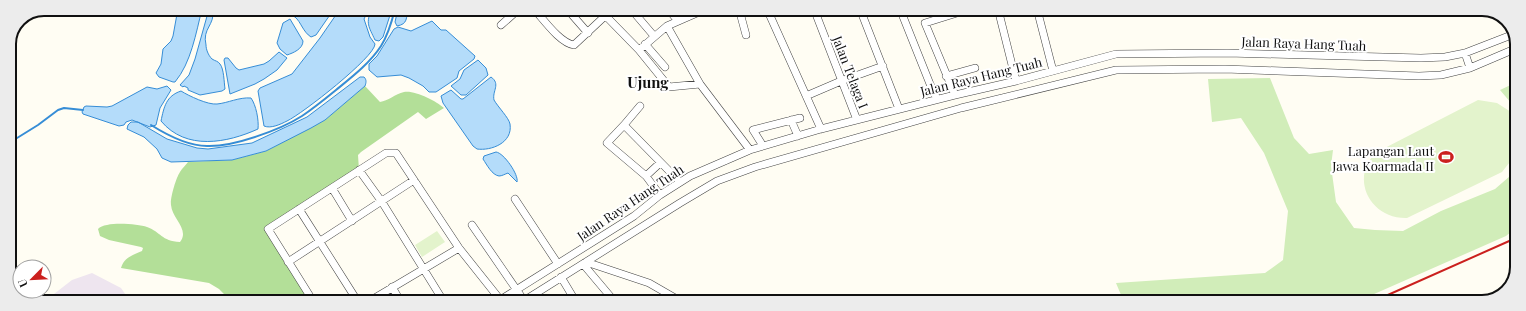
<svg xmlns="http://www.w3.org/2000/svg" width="1526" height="311" viewBox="0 0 1526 311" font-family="'Playfair Display',serif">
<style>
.industrial{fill:#eee5ef}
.green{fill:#d1edb9}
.forest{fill:#b3df98}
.pitch{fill:#e3f3cc}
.water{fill:#b4dcfa;stroke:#368dd6}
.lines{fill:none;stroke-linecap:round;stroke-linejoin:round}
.stream{stroke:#368dd6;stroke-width:2}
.minor-casing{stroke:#434343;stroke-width:8}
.minor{stroke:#fff;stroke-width:7}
.rail{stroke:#cb201e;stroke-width:2}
.labels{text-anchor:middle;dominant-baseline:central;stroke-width:4;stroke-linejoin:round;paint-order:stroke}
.street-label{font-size:13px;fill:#101010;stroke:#fff}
.poi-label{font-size:13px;fill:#101010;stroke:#fff;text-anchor:end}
.quarter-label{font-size:15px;font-weight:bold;fill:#101010;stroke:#fff}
.rim{fill:none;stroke:#101010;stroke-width:2}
</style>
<rect width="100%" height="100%" fill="#fffdf3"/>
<!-- industrial -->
<path class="industrial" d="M92,273L121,288L130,301H45L72,280Z"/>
<!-- green -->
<path class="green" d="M1270,78L1294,138L1309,154L1333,150L1331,166L1336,202L1354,228L1375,230L1403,231L1441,211L1495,189L1517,170L1516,228L1506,236L1356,302H1124L1116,283L1265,273L1283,260L1288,211L1264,153L1241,118L1212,122L1208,79Z
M1517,82V110L1500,90Z"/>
<!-- forest -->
<path class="forest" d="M365,86L380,102C388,101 395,94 404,92C415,90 436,101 444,108L426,119L418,112L361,152L358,155L359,170L268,229L313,301H231L219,289L209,283L121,268C124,258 132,255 142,251L143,248L141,247L109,240L100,236L98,229C106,221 137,224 147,227C161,232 161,241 180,242C190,229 172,219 171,205C170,198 176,178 180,172C182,168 186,165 188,162L232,160L266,151L325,120Z"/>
<!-- pitch -->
<path class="pitch" d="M1478,100L1497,103L1511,112L1517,121V153L1502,172L1407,218C1369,219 1349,176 1377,152Z
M437,231L445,242L422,257L415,245Z"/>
<!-- water -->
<path class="water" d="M176,9H202C196,33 191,63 175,82H173L159,77L156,73L161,64L163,49L171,41L173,36L177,14Z
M209,9H213C215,26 202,28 206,45C206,49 208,55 212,59C215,61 218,61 220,64C224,69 224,82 225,89L222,91L200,95L188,90V88L184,86L183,87L180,85L189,75L195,59Z
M261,9H334L316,35L311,37C303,32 301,22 295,17C284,10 271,16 261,9Z
M340,9H369L364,19L370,37L375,44C375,57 302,114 287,121C281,124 271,129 264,126L258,91L260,88L292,74L320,38Z
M372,9H392L383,37L379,41L375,40C369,27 365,23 372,9Z
M398,9H408C406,18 408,24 397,26L395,22Z
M290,19L303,41C303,49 293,53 287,55L280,49L277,43L283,23Z
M432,21L441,30H446L475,56L474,59L459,71L457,78L436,92H429L423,86L409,78L401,75L377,77L369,70V64L377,56L394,29L398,27L411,31Z
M279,52L287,58L277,70L264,79L255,84L230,94L224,60L225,58H228L236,68L239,70L264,64L269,61Z
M478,60L486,68L488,75L466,95H461L451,86L460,79L464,70Z
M360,77H364C367,80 366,83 365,86L325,120L311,128L266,151L232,160L171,162L162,158L157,149L144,137L127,129L128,125L131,122H138L167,139L197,148L208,149L252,143L307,117Z
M491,77C501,84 492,91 494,100C498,107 509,118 510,124C513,143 491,151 477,149L473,146L443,103L441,96L451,90L461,99H463Z
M167,86L171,90L160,108L156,125L150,127L132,120L126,122L124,125L119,126L83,114L82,112L84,107L86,106L107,107L112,106L147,87L157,89Z
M181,91C189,96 208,105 217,104C228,103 239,97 251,98C256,105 259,120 258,129C227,143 186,151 161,121C164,107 166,96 181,91Z
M496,152C504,153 519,175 517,182L508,173C505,174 502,176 499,176C492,175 487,165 483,159L484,156Z"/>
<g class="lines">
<!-- stream -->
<path class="stream" d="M151,125C167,135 188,146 207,146C233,147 280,130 302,116C314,108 325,99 336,90C352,77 370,63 381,46C388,35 392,21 395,9
M9,143L38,125L58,110L64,108L83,110"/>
<!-- minor casing -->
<g class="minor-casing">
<path id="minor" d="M534,9C544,20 560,43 574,45L605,16
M567,9L588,33
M599,9L639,50L669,87L700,84L750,150
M631,9L654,36
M668,9L678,21
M739,9L746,35
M767,9L821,129
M814,9L857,120
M860,9L899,109
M900,9L930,84L937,99
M998,9L1016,81
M1037,9L1053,71
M501,25L519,9
M667,26L700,84
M645,44L665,67
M639,50L667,26L706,9
M1465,53L1470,68
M946,76L975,68
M955,95L925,23L970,9
M806,96L841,81L883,66
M640,106L624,125L680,182
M791,120L798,136
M624,125L607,143L646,176L660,195
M763,146L753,130L800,118
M359,170L382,202L444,302
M646,176L660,163
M332,188L352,221
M515,199L558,264
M299,209L358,302
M472,225L525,302
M288,262L414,180
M586,262L649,283L682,302
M583,264L615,302
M561,277L576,302
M392,287L401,302
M313,301L268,229L386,153H396L459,248L502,302
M368,302L459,248
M497,302L634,216L660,195L690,176L750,150L821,129L955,95L1016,81L1116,54L1228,53L1421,58L1445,57L1465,53L1514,34
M522,302L680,203L717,181L755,167L961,108L1116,70L1225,69L1419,76L1441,75L1470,68L1517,48"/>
</g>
<!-- minor -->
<use href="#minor" class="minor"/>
<!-- rail -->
<path class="rail" d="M1372,302L1516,238"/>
</g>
<!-- icons -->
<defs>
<g id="stadium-bare" transform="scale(1.2)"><path d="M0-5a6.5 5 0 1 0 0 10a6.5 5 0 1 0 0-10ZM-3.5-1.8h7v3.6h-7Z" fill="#cb201e" stroke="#fff" stroke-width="2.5" paint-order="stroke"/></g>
</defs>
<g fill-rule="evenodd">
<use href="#stadium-bare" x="1446" y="157"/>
</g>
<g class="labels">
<!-- street labels -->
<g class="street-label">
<text transform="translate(1304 43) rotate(2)">Jalan Raya Hang Tuah</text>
<text transform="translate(851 72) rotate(69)">Jalan Telaga I</text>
<text transform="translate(981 76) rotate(-14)">Jalan Raya Hang Tuah</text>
<text transform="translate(630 202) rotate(-34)">Jalan Raya Hang Tuah</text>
</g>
<!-- poi labels -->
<g class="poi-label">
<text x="1434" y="150">Lapangan Laut<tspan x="1434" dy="15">Jawa Koarmada II</tspan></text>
</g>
<!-- quarter labels -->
<g class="quarter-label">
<text x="648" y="82">Ujung</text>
</g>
</g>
<!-- crop -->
<path d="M0 0H1526V311H0ZM44 16H1482A28 28 0 0 1 1510 44V267A28 28 0 0 1 1482 295H44A28 28 0 0 1 16 267V44A28 28 0 0 1 44 16Z" fill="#ececec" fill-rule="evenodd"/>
<path class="rim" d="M44 16H1482A28 28 0 0 1 1510 44V267A28 28 0 0 1 1482 295H44A28 28 0 0 1 16 267V44A28 28 0 0 1 44 16Z"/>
<!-- north arrow -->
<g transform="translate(32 279) rotate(246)"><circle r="19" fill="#ffffff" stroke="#9f9f9f"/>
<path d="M0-3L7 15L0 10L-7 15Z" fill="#cb201e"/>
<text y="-6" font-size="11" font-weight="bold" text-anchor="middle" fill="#101010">U</text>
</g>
</svg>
